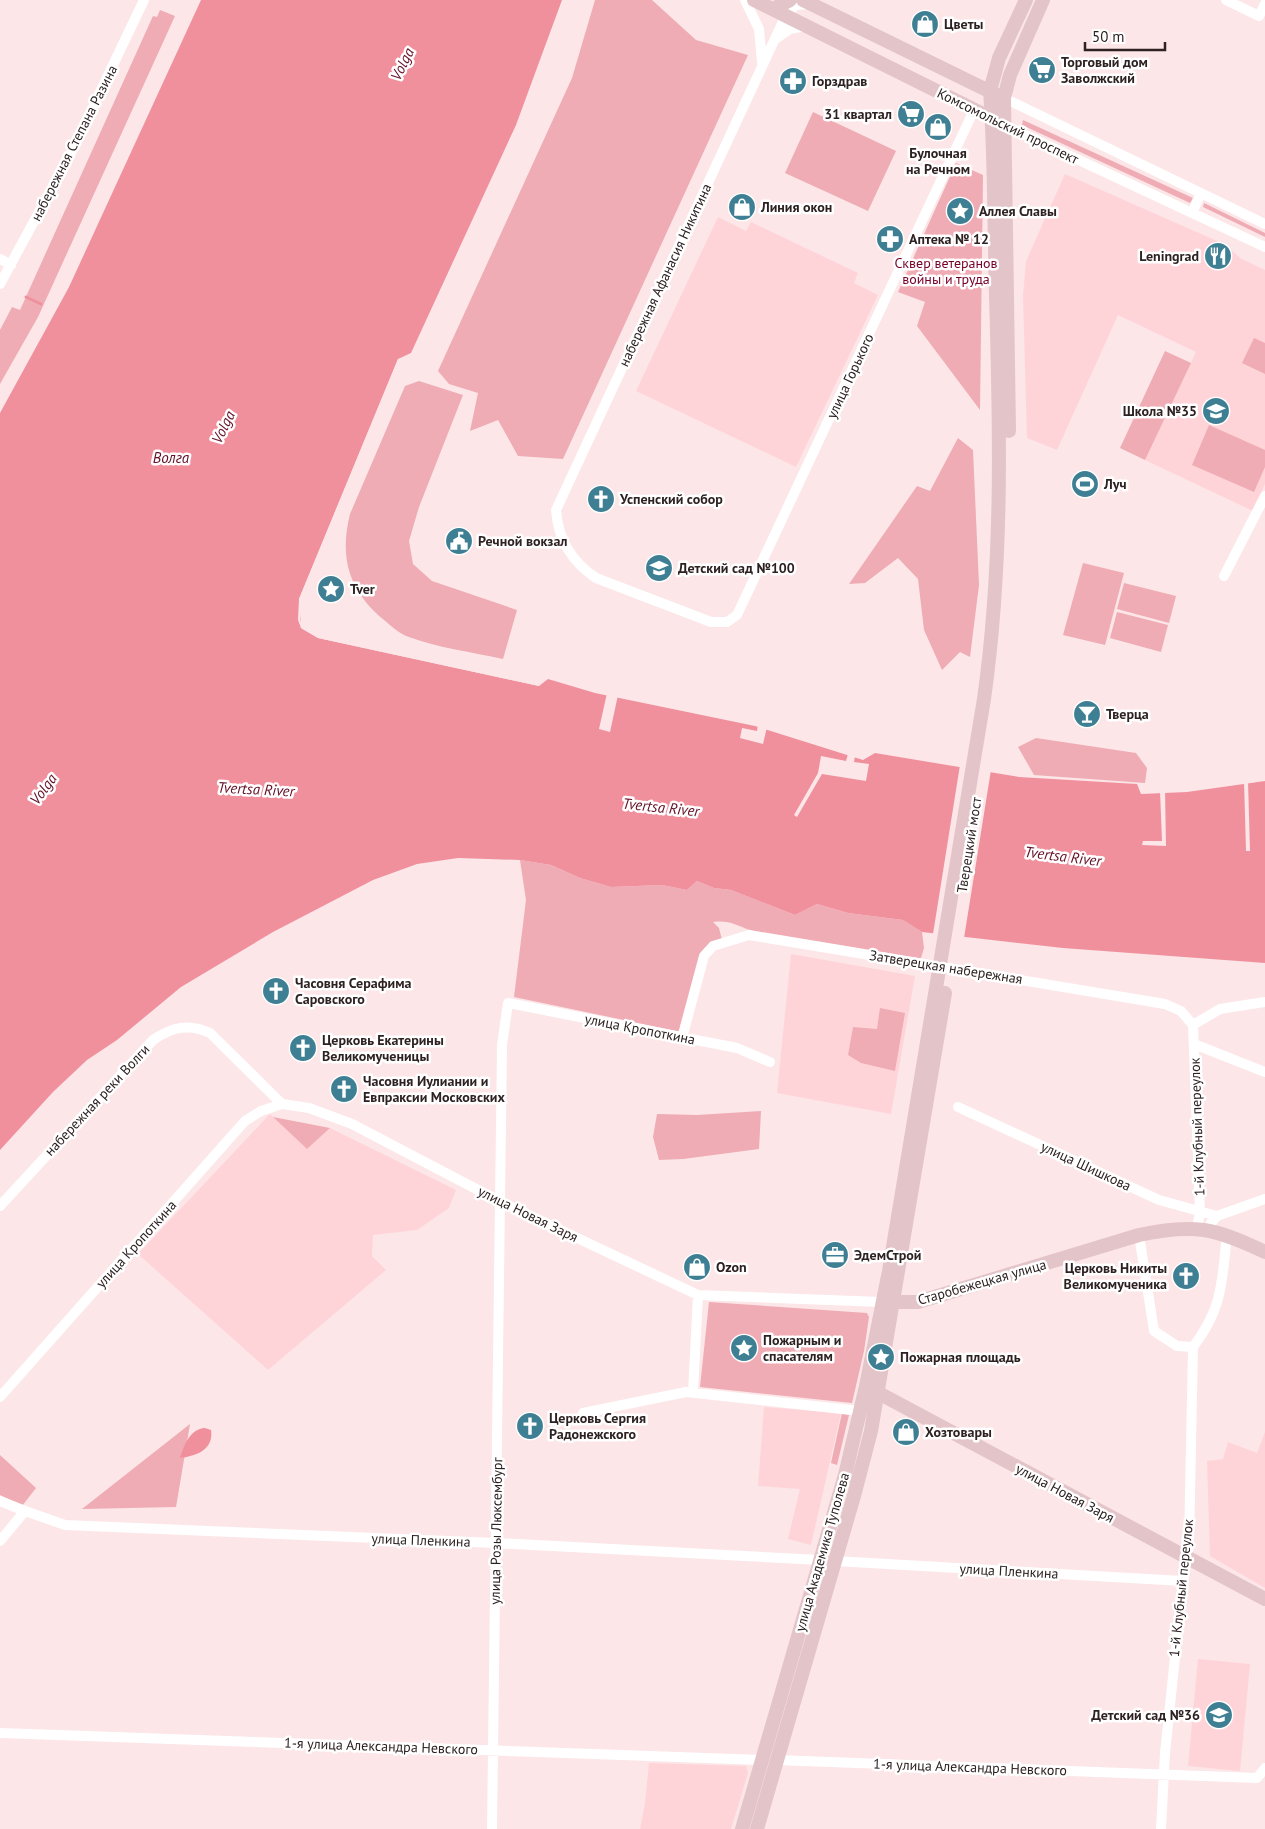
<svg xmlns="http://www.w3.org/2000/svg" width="1265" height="1829" viewBox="0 0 1265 1829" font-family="'PT Sans',sans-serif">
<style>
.built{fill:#ffd4d8}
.green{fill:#efacb4}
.water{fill:#f0909d}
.pier{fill:#fce6e8}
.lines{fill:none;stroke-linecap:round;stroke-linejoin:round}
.stream{stroke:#f0909d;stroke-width:3}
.minor{stroke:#fff;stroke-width:10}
.major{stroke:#e3c4c8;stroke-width:14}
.labels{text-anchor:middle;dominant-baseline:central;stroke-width:5;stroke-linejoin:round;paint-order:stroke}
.poi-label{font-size:14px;font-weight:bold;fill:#2d2122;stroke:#fff;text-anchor:start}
.street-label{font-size:14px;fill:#2d2122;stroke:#fff}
.park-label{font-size:14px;fill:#770029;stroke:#fff}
.water-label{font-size:15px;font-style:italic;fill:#640f26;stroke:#fff}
</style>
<rect width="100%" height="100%" fill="#fce6e8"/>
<!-- built -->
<path class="built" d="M1065,174L1226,245L1240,258L1265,270V484L1253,511L1145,460L1196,352L1118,315L1057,450L1027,438L1023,295L1026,261Z
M718,217L746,231L751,222L858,273L854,283L878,295L796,467L636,391Z
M791,954L915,976L891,1114L777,1093Z
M270,1114L307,1149L330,1128L456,1190L449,1208L417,1230L373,1235L372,1256L386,1270L268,1370L138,1254Z
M764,1407L841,1413L811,1545L788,1539L800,1489L758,1486Z
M1265,1432V1588L1210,1556L1207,1461L1223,1459L1228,1442L1257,1453Z
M1198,1659L1250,1664L1240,1771L1188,1766Z
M649,1763L746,1766L748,1773L731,1829H640L645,1803Z"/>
<!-- green -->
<path class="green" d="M595,0H652L696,40L748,55L563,459L518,456L498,420L470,431L478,393L449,384L438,371L572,78Z
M160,10L175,16L38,317L0,384V330L12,307L20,310L153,16L157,17Z
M813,112L896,151L868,211L785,173Z
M1023,120L1193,198L1190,203L1022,125Z
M956,163L983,175L980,410L917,326L925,302L898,292Z
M1204,203L1265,233V237L1203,207Z
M1254,338L1265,343V374L1242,363Z
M1165,351L1191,363L1145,460L1120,448Z
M419,381L463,395L419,507L409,541L413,564L432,581L517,610L503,659C472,652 438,648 409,637C400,634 391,626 384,620C349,591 339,558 350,514L405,386Z
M1209,425L1265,450V467L1254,492L1192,465Z
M958,438L973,450L979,585L970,657L960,652L942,670L924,630L918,579L898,558L865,583L849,584L917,486L930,491Z
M1083,563L1124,573L1105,645L1063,635Z
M1124,583L1176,596L1169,623L1117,609Z
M1117,612L1168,625L1161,652L1110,638Z
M1036,738L1136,753L1147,768L1145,783L1034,775L1018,747Z
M520,860L551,865L580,878L611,887L662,885L687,890L697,881L714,888L731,890L795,915L817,904L848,913L903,920L922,932L924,948L921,958L913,961L815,941C794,945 771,937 750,930C735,925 730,920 713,922L719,928L722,940L710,943L681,1032L514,997L526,900Z
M880,1008L905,1013L895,1071L861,1063L848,1055L853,1027L877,1029Z
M761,1111L759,1149L683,1159L659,1160L653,1137L657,1114L697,1115Z
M273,1117L330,1128L307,1149Z
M709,1302L867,1313L869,1317L864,1351L852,1403L700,1387Z
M842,1413L849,1415L837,1465L831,1463Z
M190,1424L176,1507L82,1509Z
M0,1455L36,1488L22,1506L0,1495Z"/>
<!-- water -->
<path class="water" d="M201,0H562L516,125L411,353L398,359L299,599L301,628L318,638L539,686L548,679L595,693L755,726L863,760L875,753L1019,777L1137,784L1141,794L1187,792L1265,781V963L1063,948L922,932L903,920L848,913L817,904L795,915L731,890L714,888L697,881L687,890L662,885L611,887L580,878L551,865L520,860L458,858L417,864L373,880L273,932L181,987L117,1040L87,1060L53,1092L0,1150V413L69,287Z
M205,1428L211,1430C214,1450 196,1456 180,1458C184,1445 190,1429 205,1428Z"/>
<!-- pier -->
<path class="pier" d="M398,359L400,360L301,599L300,620L303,627L319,636L540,682L539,686L318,638L301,628L298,620L299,599Z
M607,693L618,695L610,732L599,729Z
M758,724L767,727L763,744L740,738L742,728L757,731Z
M848,754L855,756L854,762L869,764L866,781L822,774L797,817L794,815L818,773L821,756L846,761Z
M960,765L991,770L964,938L933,934Z
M1244,781H1248L1250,851H1246Z
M1165,790L1166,846L1142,845L1143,841H1162L1160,791H1157Z"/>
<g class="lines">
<!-- stream -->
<path class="stream" d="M26,297L41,304"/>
<!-- minor -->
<path class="minor" d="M745,0L759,29L762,62
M1226,0L1259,16L1265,4
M810,4L796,5L786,15L556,510C558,539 572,562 596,578L711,622H727L737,615L974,110
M777,38L790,29L806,26
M1004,98L1265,224
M1004,125L1265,247
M1192,213L1201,193
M0,259L11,265
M0,284L70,155L144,0
M1224,576L1265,496
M1193,1025L1200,1213L1197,1228
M1193,1025L1220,1009L1265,1002
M682,1038L704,956L713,946L749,935L1165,1004L1181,1011L1193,1025
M1194,1044L1265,1072
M958,1107L1159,1200L1217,1216
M0,1206L153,1040C172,1027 189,1023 210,1033L282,1104L309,1108L352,1124L501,1202L698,1295L882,1302
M1206,1229L1217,1216L1265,1199
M1139,1235L1154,1331L1177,1346L1193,1347
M693,1392L698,1295
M0,1397L245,1121L261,1111L282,1104
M583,1413L686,1392L860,1411
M0,1501L25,1511L0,1541
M25,1511L65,1525L496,1543L820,1560
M835,1561L1183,1581
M0,1733L762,1760
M776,1760L1257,1778L1265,1768
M492,1829L502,1045L508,1003L737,1048L770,1062
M1161,1829L1165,1753L1183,1581L1189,1544L1193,1347C1223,1308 1222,1281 1227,1234"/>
<!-- major -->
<path class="major" d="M754,0L999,122
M803,0L997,95
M773,9L790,0
M1009,431L1004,98L1010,75L1043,0
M886,1302H918L1139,1235C1194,1223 1215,1228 1265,1252
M871,1389L1265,1599
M742,1829L845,1475L866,1386L889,1271L984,699C1003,564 1000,430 996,295C994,227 995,159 990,91L999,58L1026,0
M757,1829L854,1496L871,1431L945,993"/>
</g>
<!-- icons -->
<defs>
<g id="shop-disc" transform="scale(1.4375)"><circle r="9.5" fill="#3f7f93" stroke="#fff"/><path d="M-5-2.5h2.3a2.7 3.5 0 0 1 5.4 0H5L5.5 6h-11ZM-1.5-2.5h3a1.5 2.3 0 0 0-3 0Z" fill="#fff"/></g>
<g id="supermarket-disc" transform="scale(1.4375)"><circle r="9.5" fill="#3f7f93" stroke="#fff"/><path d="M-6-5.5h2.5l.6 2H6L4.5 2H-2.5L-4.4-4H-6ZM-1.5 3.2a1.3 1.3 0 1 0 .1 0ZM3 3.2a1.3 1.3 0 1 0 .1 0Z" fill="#fff"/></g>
<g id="pharmacy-disc" transform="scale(1.4375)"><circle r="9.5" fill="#3f7f93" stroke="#fff"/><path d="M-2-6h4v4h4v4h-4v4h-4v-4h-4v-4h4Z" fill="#fff"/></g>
<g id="sight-disc" transform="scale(1.4375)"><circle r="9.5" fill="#3f7f93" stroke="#fff"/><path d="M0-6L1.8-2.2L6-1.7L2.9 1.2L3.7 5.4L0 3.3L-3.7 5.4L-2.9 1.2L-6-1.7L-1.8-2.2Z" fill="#fff"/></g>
<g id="restaurant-disc" transform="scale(1.4375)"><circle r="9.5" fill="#3f7f93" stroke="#fff"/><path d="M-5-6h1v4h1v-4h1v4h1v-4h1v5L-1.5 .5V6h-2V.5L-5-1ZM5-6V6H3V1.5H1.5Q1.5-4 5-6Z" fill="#fff"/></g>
<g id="school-disc" transform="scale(1.4375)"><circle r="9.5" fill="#3f7f93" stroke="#fff"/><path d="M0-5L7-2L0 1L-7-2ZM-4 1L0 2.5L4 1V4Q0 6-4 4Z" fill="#fff"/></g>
<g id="stadium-disc" transform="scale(1.4375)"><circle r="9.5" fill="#3f7f93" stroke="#fff"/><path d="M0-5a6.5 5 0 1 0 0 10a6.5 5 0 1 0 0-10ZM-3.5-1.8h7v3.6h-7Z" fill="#fff"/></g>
<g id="church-disc" transform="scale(1.4375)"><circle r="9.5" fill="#3f7f93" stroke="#fff"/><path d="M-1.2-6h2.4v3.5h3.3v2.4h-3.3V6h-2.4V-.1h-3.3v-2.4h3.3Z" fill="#fff"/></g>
<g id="civic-disc" transform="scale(1.4375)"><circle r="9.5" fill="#3f7f93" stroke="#fff"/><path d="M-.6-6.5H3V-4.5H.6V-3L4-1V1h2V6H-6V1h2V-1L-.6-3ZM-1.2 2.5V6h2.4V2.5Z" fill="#fff"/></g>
<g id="bar-disc" transform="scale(1.4375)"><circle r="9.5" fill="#3f7f93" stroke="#fff"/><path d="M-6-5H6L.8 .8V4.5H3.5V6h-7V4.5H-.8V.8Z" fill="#fff"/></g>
<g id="office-disc" transform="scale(1.4375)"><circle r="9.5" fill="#3f7f93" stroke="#fff"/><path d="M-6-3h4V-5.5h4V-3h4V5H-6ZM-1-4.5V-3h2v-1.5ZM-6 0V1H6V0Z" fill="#fff"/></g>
</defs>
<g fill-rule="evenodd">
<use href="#shop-disc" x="925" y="24"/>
<use href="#supermarket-disc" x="1042" y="70"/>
<use href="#pharmacy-disc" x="793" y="81"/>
<use href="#supermarket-disc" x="911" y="114"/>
<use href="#shop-disc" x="938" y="127"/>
<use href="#shop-disc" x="742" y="207"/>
<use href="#sight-disc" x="960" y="211"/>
<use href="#pharmacy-disc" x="890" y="239"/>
<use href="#restaurant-disc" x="1218" y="256"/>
<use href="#school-disc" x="1216" y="411"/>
<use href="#stadium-disc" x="1085" y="484"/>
<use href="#church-disc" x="601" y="499"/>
<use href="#civic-disc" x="459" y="541"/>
<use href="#school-disc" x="659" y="568"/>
<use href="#sight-disc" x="331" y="589"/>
<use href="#bar-disc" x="1087" y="714"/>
<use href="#church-disc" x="276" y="991"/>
<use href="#church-disc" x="303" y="1048"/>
<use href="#church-disc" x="344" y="1089"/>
<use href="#office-disc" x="835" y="1255"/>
<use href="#shop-disc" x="697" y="1267"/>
<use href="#church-disc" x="1186" y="1276"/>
<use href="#sight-disc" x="744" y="1348"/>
<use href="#sight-disc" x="881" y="1357"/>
<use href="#church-disc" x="530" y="1426"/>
<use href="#shop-disc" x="906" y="1432"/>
<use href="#school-disc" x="1219" y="1715"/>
</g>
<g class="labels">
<!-- poi labels -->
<g class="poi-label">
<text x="944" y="24">Цветы</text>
<text x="1061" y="62">Торговый дом<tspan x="1061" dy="16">Заволжский</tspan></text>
<text x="812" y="81">Горздрав</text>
<text x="892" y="114" text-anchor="end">31 квартал</text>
<text x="938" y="153" text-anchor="middle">Булочная<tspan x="938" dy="16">на Речном</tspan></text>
<text x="761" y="207">Линия окон</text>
<text x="979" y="211">Аллея Славы</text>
<text x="909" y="239">Аптека № 12</text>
<text x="1199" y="256" text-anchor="end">Leningrad</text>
<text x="1197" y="411" text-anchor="end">Школа №35</text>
<text x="1104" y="484">Луч</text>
<text x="620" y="499">Успенский собор</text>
<text x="478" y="541">Речной вокзал</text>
<text x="678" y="568">Детский сад №100</text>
<text x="350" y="589">Tver</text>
<text x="1106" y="714">Тверца</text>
<text x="295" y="983">Часовня Серафима<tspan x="295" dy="16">Саровского</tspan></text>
<text x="322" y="1040">Церковь Екатерины<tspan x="322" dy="16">Великомученицы</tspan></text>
<text x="363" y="1081">Часовня Иулиании и<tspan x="363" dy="16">Евпраксии Московских</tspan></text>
<text x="854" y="1255">ЭдемСтрой</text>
<text x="716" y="1267">Ozon</text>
<text x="1167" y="1268" text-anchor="end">Церковь Никиты<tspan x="1167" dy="16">Великомученика</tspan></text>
<text x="763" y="1340">Пожарным и<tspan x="763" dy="16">спасателям</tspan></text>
<text x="900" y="1357">Пожарная площадь</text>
<text x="549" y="1418">Церковь Сергия<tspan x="549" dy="16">Радонежского</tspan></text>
<text x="925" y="1432">Хозтовары</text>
<text x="1200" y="1715" text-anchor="end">Детский сад №36</text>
</g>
<!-- street labels -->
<g class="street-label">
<text transform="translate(1008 126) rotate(26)">Комсомольский проспект</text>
<text transform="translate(74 143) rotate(-63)">набережная Степана Разина</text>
<text transform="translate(665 275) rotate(-65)">набережная Афанасия Никитина</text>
<text transform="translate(850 376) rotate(-65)">улица Горького</text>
<text transform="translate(969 845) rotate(-81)">Тверецкий мост</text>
<text transform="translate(946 967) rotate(9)">Затверецкая набережная</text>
<text transform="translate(640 1029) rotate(11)">улица Кропоткина</text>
<text transform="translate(97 1100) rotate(-47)">набережная реки Волги</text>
<text transform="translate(1197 1127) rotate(-92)">1-й Клубный переулок</text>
<text transform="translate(1086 1166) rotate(25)">улица Шишкова</text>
<text transform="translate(528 1214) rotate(26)">улица Новая Заря</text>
<text transform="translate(136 1244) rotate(-48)">улица Кропоткина</text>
<text transform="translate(982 1282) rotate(-16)">Старобежецкая улица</text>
<text transform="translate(1065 1493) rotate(28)">улица Новая Заря</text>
<text transform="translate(496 1531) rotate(-89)">улица Розы Люксембург</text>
<text transform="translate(421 1540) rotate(2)">улица Пленкина</text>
<text transform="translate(822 1552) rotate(-74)">улица Академика Туполева</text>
<text transform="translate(1009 1571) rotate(3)">улица Пленкина</text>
<text transform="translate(1181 1588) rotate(-84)">1-й Клубный переулок</text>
<text transform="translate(381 1746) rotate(2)">1-я улица Александра Невского</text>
<text transform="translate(970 1767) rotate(2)">1-я улица Александра Невского</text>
</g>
<!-- park labels -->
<g class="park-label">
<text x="946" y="263">Сквер ветеранов<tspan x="946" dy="16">войны и труда</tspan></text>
</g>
<!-- water labels -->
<g class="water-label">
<text transform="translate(402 64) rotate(-64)">Volga</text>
<text transform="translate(223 427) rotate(-64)">Volga</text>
<text x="171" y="457">Волга</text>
<text transform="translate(43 789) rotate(-54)">Volga</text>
<text transform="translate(256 789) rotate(3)">Tvertsa River</text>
<text transform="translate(661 807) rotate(6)">Tvertsa River</text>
<text transform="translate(1063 856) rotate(7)">Tvertsa River</text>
</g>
</g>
<!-- scale -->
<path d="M1085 42v8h80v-8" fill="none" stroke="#2d2122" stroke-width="2.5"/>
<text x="1092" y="42" font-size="15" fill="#2d2122" stroke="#ffffff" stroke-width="4" paint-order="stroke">50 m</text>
</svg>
